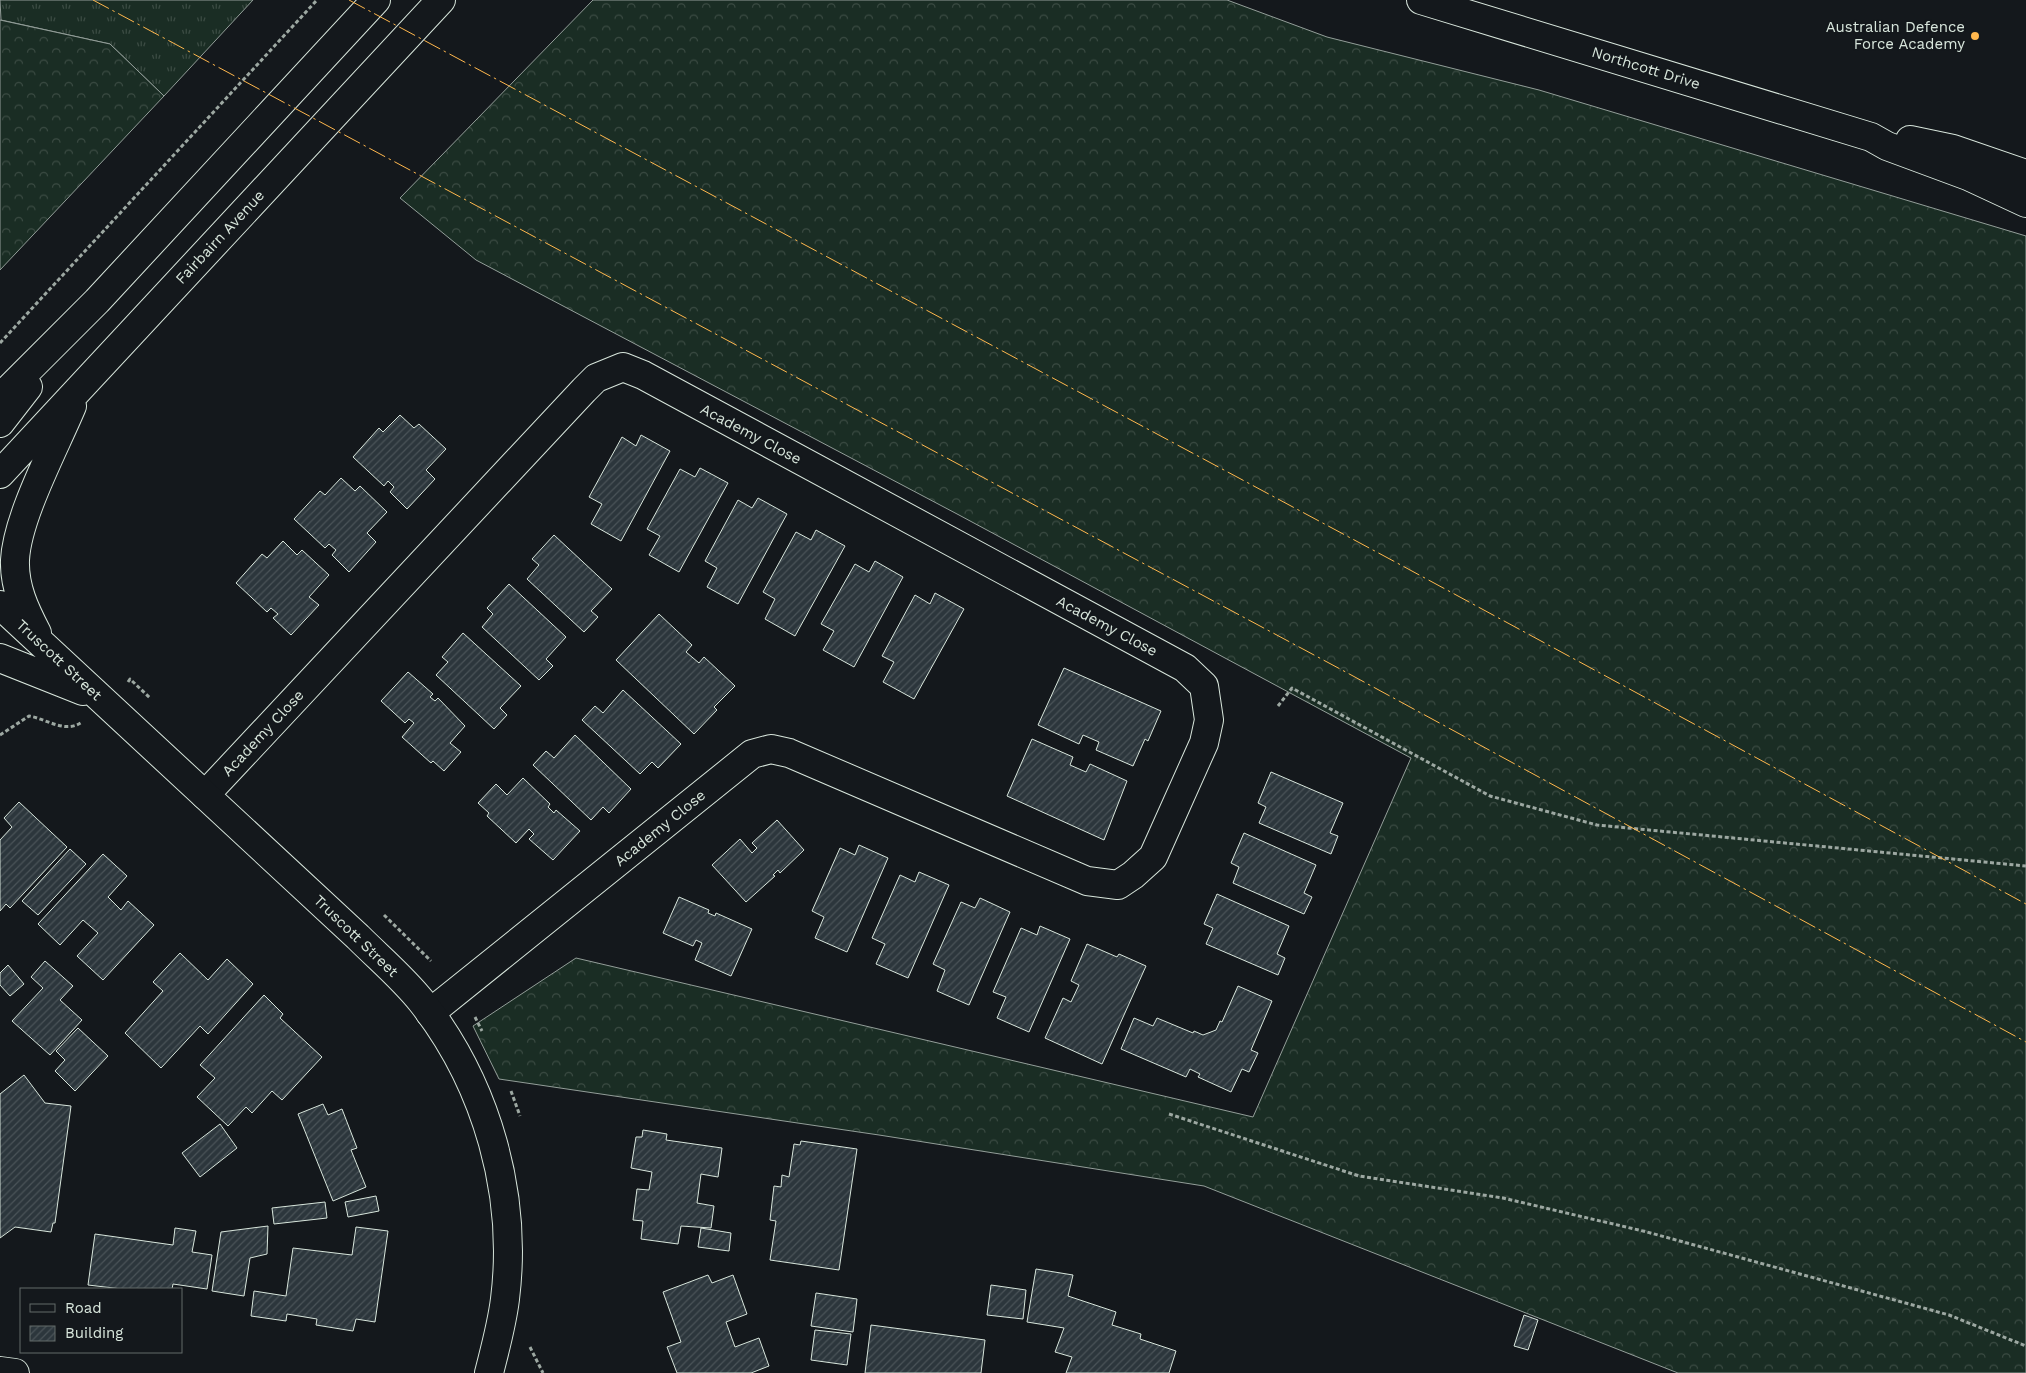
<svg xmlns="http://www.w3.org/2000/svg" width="2026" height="1373" viewBox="0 0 2026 1373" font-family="'Work Sans',sans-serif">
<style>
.grass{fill:url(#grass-tufts);stroke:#939e99}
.forest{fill:url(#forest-crowns);stroke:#939e99}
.building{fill:url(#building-hatch);stroke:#d8e6dc}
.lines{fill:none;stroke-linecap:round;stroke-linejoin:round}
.street-casing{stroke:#d8e6dc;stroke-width:30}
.secondary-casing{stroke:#d8e6dc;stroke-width:30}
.path{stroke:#9da8a2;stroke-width:3;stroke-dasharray:4 2.5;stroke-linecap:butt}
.street{stroke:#14181c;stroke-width:28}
.secondary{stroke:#14181c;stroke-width:28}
.power{stroke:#ffb74d;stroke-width:1;stroke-dasharray:18 4 2.5 4;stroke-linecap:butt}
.poi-dot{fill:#ffb74d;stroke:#14181c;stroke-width:2}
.labels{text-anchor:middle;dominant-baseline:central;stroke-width:4;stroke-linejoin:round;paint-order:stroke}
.poi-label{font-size:15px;fill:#d8e6dc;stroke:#14181c;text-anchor:end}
.street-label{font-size:15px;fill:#d8e6dc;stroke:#14181c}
</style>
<defs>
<pattern id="grass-tufts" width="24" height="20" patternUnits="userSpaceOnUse" patternTransform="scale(1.25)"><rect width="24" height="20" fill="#1a2d24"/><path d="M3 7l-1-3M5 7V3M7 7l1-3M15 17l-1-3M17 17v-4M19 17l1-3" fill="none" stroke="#3b4b43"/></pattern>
<pattern id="forest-crowns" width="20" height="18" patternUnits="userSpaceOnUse" patternTransform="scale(1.25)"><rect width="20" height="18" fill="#1a2d24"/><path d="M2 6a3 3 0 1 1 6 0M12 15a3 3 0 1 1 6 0" fill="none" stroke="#3b4b43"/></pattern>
<pattern id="building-hatch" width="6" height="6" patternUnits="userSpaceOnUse" patternTransform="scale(1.25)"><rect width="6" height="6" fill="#2c363c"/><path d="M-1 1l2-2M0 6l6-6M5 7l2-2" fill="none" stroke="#4a5358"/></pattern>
</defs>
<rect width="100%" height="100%" fill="#14181c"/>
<!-- grass -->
<path class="grass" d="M0,0H253L164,96L110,44L1,20Z"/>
<!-- forest -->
<path class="forest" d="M593,0H1227L1327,37L1539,90L2026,236V1373H1678L1204,1186L879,1135L499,1079L473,1026L576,958L1253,1117L1411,758L959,515L476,260L400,198Z
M0,20L110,44L164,96L0,270Z"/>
<!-- building -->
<path class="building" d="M400,415L414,428L419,424L446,449L426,470L435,479L407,509L390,492L394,487L388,481L384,486L353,457L379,428L383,432Z
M641,435L670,451L621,541L591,524L602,504L589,497L622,437L636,446Z
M700,468L728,483L679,572L649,555L660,536L647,529L680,469L695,477Z
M341,478L355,491L360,486L387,512L367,533L376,542L349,572L332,555L336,550L329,544L325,548L294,519L320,491L325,495Z
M758,498L787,514L738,604L707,587L717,568L705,561L738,500L752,508Z
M816,530L845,546L795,636L765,619L775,599L763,592L796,532L811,540Z
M554,535L612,589L591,611L598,617L584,632L527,579L539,565L532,559Z
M283,541L297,555L302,550L329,575L309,597L319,605L291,635L273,618L278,614L271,608L267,612L236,583L262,554L267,558Z
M875,561L903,577L854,667L823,650L834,631L821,624L855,564L869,572Z
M509,584L566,637L546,659L553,666L539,680L482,627L493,614L487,608Z
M935,593L964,609L914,699L883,682L894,662L882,656L915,595L930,604Z
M659,614L692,645L686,652L699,663L704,657L735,686L714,707L717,710L694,734L616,660Z
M463,633L521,686L500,708L507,715L494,729L436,675L448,662L442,657Z
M1064,668L1161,711L1148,741L1145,739L1133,766L1096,750L1099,742L1083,735L1079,744L1038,725Z
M408,672L433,694L430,697L435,701L438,698L465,726L450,743L461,752L444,771L433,761L431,763L402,737L414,723L409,719L405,723L381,701Z
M623,690L681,744L658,768L652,762L640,774L582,720L595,706L603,713Z
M575,735L631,789L609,813L603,807L591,820L533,765L546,751L554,758Z
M1032,739L1073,757L1070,765L1086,772L1090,764L1127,781L1104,840L1007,796Z
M1271,772L1343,803L1330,833L1338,836L1331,854L1259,823L1266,807L1258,803Z
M523,778L550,804L548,807L554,813L556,810L580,831L553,860L529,839L534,834L529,829L516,843L487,816L489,813L478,803L496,784L507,795Z
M19,802L67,847L10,908L6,904L0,911V840L12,827L4,818Z
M777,820L804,850L780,873L778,870L773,875L775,876L746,902L712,865L740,839L752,853L757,848L752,843Z
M1244,833L1316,865L1304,893L1312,897L1304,914L1233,883L1239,867L1231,863Z
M859,845L888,858L847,952L815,938L824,917L812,911L840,848L855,855Z
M70,849L86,864L38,915L22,901Z
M103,854L127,876L108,897L121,910L128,901L154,925L103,980L77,956L98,933L83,920L60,945L38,924Z
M919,872L949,885L908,978L876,964L885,944L872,938L900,875L915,882Z
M1217,894L1289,926L1277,954L1285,958L1278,975L1206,944L1213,928L1204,924Z
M679,897L709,910L708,913L715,916L716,913L752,929L731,976L695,960L702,943L696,940L693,946L663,933Z
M980,898L1010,912L969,1005L937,991L945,970L933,964L961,902L975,908Z
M1040,926L1070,939L1029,1032L997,1018L1006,997L993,992L1021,928L1037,935Z
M1087,944L1117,957L1119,954L1146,966L1102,1064L1045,1038L1063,998L1071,1002L1079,985L1071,981Z
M180,953L208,980L227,959L253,984L208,1034L200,1026L161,1068L125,1033L163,991L153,982Z
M45,961L73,986L60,1000L82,1020L50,1055L12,1021L43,988L31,977Z
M8,965L24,984L10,996L0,985V973Z
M1238,986L1272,1001L1251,1050L1258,1053L1249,1072L1242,1069L1231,1092L1198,1077L1200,1074L1190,1069L1186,1077L1121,1049L1134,1018L1153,1026L1157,1018L1193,1033L1194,1031L1203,1035L1216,1030L1220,1021L1222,1022Z
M264,995L283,1014L280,1018L322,1057L282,1100L272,1091L252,1113L246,1107L228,1126L197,1097L215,1078L200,1065Z
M78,1028L108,1056L75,1091L55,1071L65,1060L56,1051Z
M24,1075L45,1103L71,1106L55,1223H53L51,1232L15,1227L0,1238V1094Z
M323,1104L328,1115L342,1109L357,1148L351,1150L366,1187L333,1201L298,1114Z
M220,1124L237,1148L200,1177L182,1153Z
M643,1130L667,1134L666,1140L722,1148L718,1177L701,1174L697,1203L714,1206L711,1228L681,1226L678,1244L641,1239L643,1221L633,1220L637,1189L649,1190L652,1172L631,1168L636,1137H642Z
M801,1141L857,1149L839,1270L770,1260L776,1221L770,1220L774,1186L781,1187L782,1175L789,1177L794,1144L800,1145Z
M376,1196L379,1211L348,1217L345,1202Z
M325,1202L327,1218L274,1224L272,1208Z
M268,1226L267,1254L250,1258L244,1296L212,1291L221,1232Z
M356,1227L388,1231L375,1322L356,1319L353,1331L316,1325L317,1319L287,1314L286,1321L251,1316L254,1291L286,1296L293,1248L352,1255Z
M175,1228L196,1231L192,1252L212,1255L207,1289L173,1284L172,1289H122L88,1285L95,1234L173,1245Z
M701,1228L731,1233L729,1251L698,1247Z
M1036,1269L1073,1275L1068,1296L1116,1312L1112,1325L1141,1334L1140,1339L1176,1351L1169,1373H1066L1072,1357L1055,1352L1064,1328L1027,1322Z
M708,1275L712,1283L733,1275L747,1314L726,1322L735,1347L759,1338L769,1366L751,1373H677L667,1347L681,1342L663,1292Z
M991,1285L1026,1290L1023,1319L987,1315Z
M816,1293L857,1299L853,1332L811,1326Z
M1524,1315L1538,1320L1528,1350L1514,1346Z
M871,1325L985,1340L981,1373H865Z
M815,1330L851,1334L847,1365L811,1360Z"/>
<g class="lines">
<!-- street casing -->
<g class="street-casing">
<path id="street" d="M205,795L584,390L596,378L623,367L643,375L1185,668L1204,686L1209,720L1204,743L1153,857L1133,875L1118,885L1087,881L789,753L771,749L752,754L430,1013
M0,1371L15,1373"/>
</g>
<!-- secondary casing -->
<g class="secondary-casing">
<path id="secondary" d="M1421,0L1871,137L1887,146L1968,176L2026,203
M1910,140L1953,149L2026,174
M0,398L97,301L376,0
M0,423L28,387
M0,474L441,0
M0,605L358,937C379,958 403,978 422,1002C487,1085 518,1194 505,1299C502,1324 495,1349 489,1373
M37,633C25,610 14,587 15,560C17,517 55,447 72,406
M0,658L83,691"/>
</g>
<!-- path -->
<path class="path" d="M0,343L317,0
M128,682L130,679L150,698
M1278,706L1292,688L1490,796L1597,825L2026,866
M0,735L29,716C47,719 65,734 82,722
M384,915L431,961
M475,1017L482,1031
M511,1091L520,1116
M1169,1114L1359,1176L1503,1198L1647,1232L1949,1315L2026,1346
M530,1347L543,1373"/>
<!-- street -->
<use href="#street" class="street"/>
<!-- secondary -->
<use href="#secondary" class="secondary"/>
<!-- power -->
<path class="power" d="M93,0L1342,670L2026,1042
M349,0L1399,564L2026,904"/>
</g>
<!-- markers -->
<circle class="poi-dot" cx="1975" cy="36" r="5"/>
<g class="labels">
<!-- poi labels -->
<g class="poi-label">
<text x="1965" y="27">Australian Defence<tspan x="1965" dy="17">Force Academy</tspan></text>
</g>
<!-- street labels -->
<g class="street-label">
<text transform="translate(1646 68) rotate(17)">Northcott Drive</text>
<text transform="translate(220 237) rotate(-47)">Fairbairn Avenue</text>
<text transform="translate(751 434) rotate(28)">Academy Close</text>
<text transform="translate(1107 626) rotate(28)">Academy Close</text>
<text transform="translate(59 660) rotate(43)">Truscott Street</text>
<text transform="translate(263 733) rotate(-47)">Academy Close</text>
<text transform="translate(660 828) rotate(-39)">Academy Close</text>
<text transform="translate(356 936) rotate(44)">Truscott Street</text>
</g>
</g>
<!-- legend -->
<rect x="20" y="1288" width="162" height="65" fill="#14181c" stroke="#626a69"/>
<rect x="30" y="1304" width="25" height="8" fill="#14181c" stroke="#626a69"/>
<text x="65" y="1313" font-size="15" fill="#d8e6dc">Road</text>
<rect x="30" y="1326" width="25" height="15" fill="url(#building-hatch)" stroke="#626a69"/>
<text x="65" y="1338" font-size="15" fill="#d8e6dc">Building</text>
</svg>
